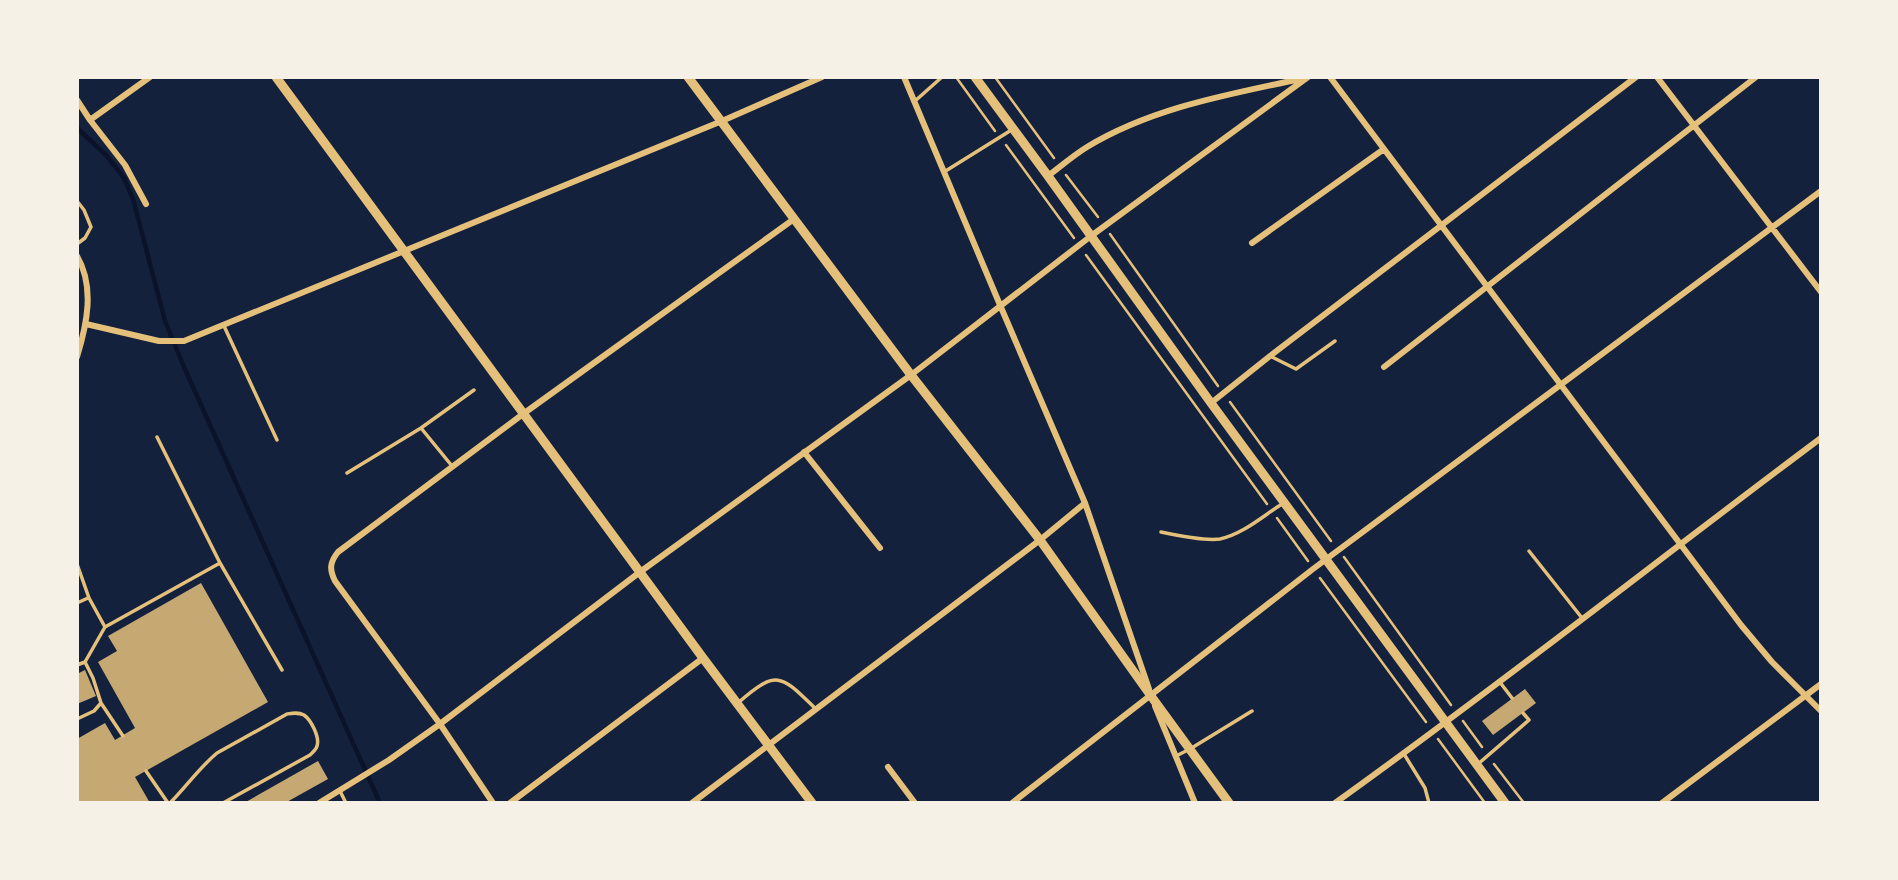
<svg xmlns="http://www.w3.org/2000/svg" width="1898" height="880" viewBox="0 0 1898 880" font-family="'Noto Sans',sans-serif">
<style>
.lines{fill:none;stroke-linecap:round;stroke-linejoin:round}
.stream{stroke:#0b132b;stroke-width:4.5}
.building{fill:#c6a872}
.path{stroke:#e5c07b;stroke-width:2.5}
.service{stroke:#e5c07b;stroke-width:3.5}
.minor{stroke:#e5c07b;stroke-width:6}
.secondary{stroke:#e5c07b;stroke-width:9}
</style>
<rect width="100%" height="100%" fill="#14213d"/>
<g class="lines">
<!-- stream -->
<path class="stream" d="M77,128L107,156L124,178L133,199L165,321L184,367L380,803"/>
</g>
<!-- building -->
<path class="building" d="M201,583L268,702L135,777L150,803H77V739L105,723L115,740L135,728L98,662L117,651L108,636Z
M85,670L96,696L77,704V674Z
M1525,689L1536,703L1493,735L1482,721Z
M318,761L328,779L285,803H244Z"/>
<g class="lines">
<!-- path -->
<path class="path" d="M956,77L995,131
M995,77L1054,158
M1006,145L1074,238
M1066,175L1098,217
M1110,234L1218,386
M1086,255L1267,504
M1230,402L1331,541
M1277,518L1308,561
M1344,557L1451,705
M1320,578L1426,722
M1463,721L1482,747
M1438,739L1485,803
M1494,764L1524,803"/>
<!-- service -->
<path class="service" d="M915,101L942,77
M944,172L1013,129
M77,201L84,210L91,227L85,238L77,244
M224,326L277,440
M1272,357L1296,369L1335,341
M421,428L474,390
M157,437L220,563L282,670
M347,473L421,428L452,466
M1161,532C1175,535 1206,541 1220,539C1243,534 1263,516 1282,504
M1529,551L1582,618
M77,564L89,598L105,627
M77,603L88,598
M77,665L85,662
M1499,681L1512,698
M739,702C777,669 781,675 815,708
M101,703L123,736
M77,719L94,711L101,703L93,678L85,662L105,627L220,563
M1404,754L1425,788L1429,803
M1176,756L1190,749L1252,711
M1478,764L1529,720L1523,713
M146,771L168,803
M340,791L346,803
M170,803C186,787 199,768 217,753L287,714C293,713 298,712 304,715C311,720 320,737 317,746C316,750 313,752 310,755L223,803"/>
<!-- minor -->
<path class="minor" d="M904,77L1000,305L1085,503L1149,689
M1330,77L1741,625L1772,662L1821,711
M1657,77L1821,292
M77,100L90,120L125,165L146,204
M90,120L150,77
M1048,176C1061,166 1074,155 1087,147C1153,107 1231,94 1305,78
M1252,243L1384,149
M77,256C95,287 87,324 77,357
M86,324L159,341H184L722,121L822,77
M1384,367L1756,77
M1211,403L1270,356L1636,77
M804,452L880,548
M1155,706L1195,803
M888,767L915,803
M319,803L389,760L440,724L640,572L911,375L1091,236L1308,77
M493,803L440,724L335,581C329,569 330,562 338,552L523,414L794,219
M510,803L703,658
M692,803L1040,540L1085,503
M1012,803L1313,569L1821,191
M1335,803C1500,685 1659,559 1821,438
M1662,803L1821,684"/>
<!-- secondary -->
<path class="secondary" d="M276,77L703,658L812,803
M688,77L911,375L1040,540L1151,696L1229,803
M975,77L1048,176L1211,403L1505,803"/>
</g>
<!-- border -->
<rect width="1898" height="880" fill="none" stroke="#f6f1e7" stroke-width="158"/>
</svg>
